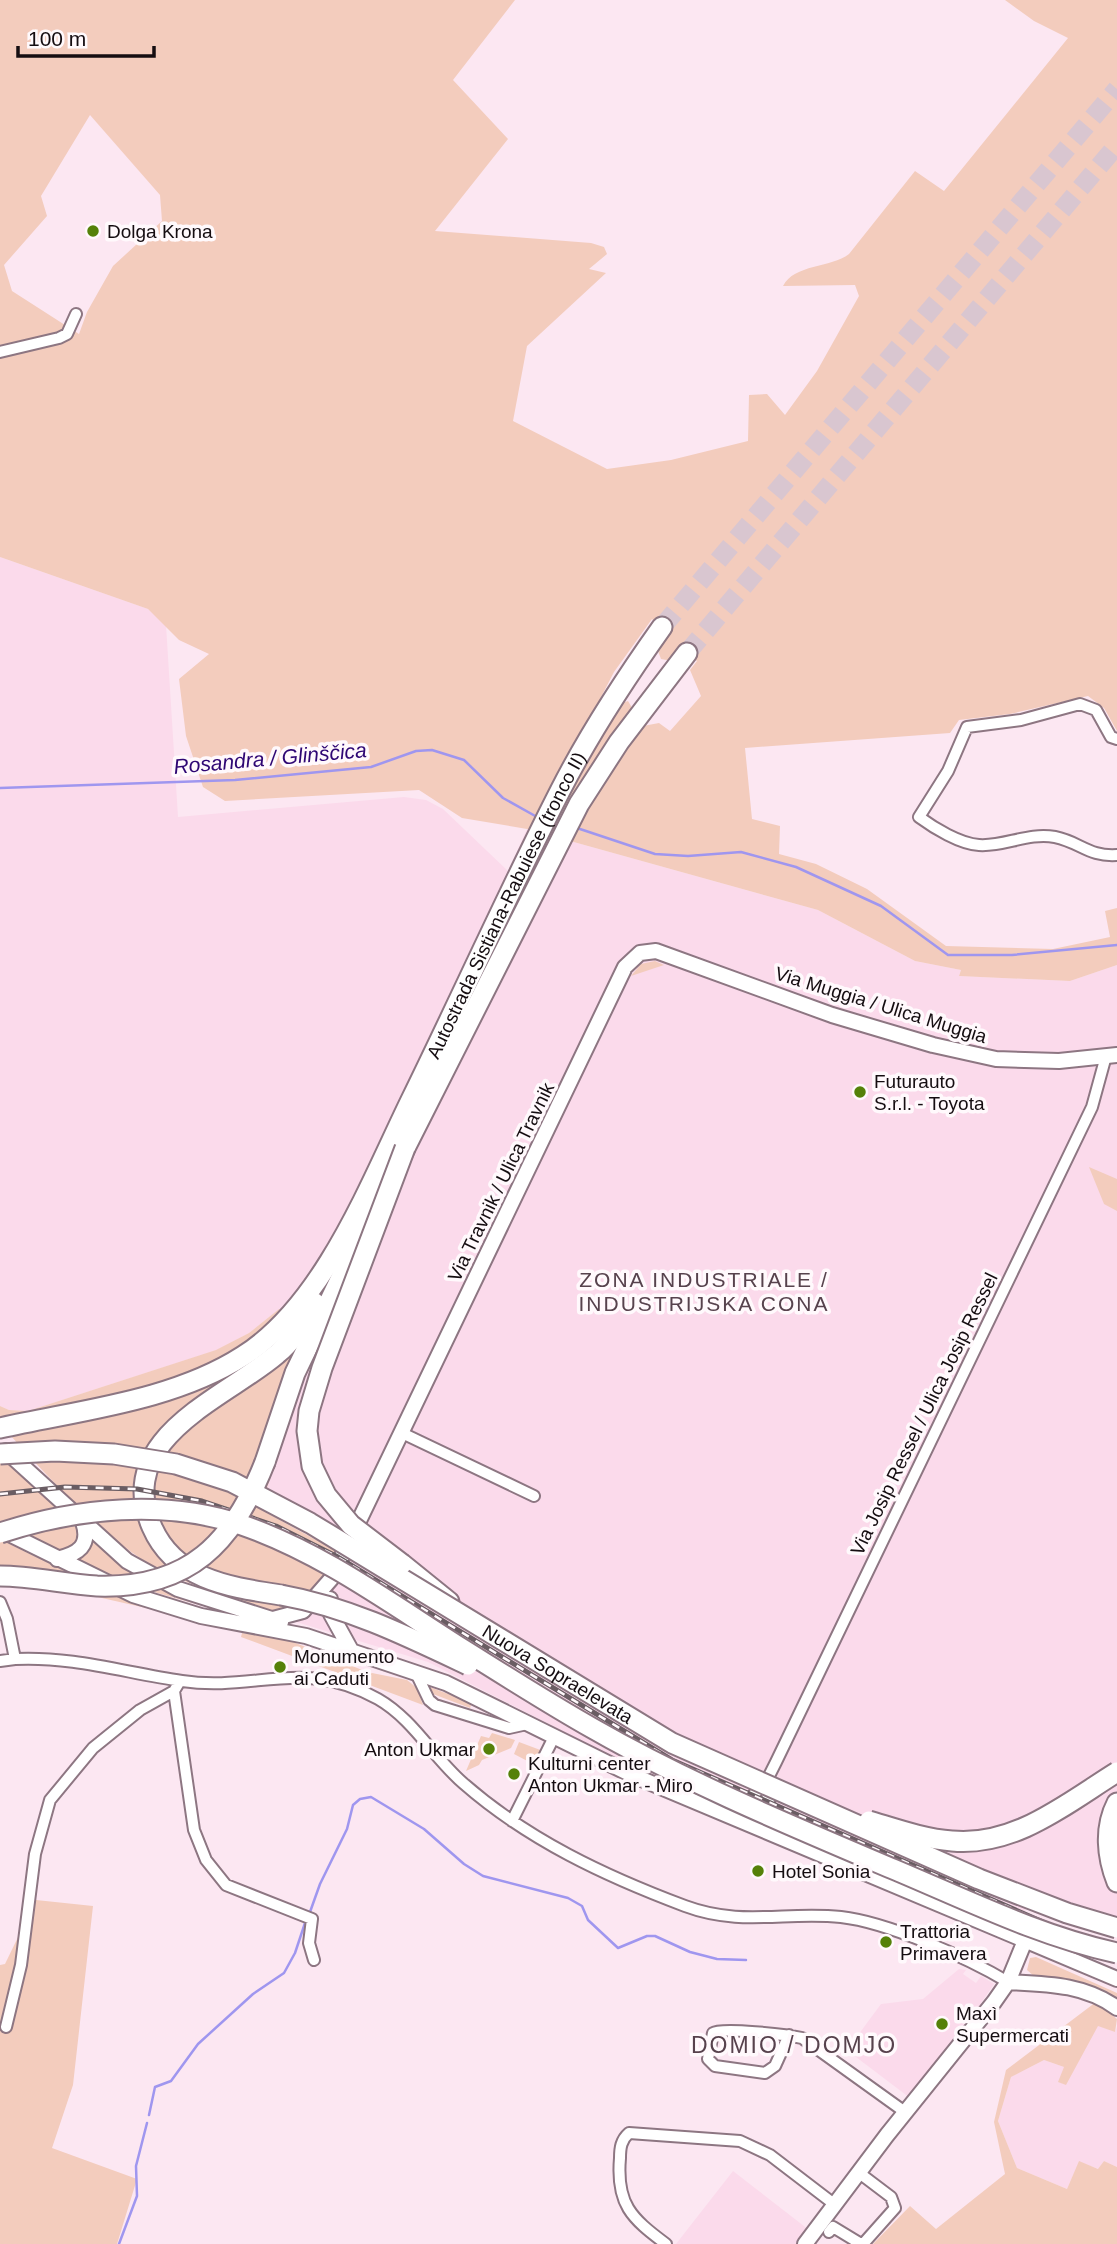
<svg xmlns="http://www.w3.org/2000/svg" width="1117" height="2244" viewBox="0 0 1117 2244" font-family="Helvetica,sans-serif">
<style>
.built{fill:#fbdaeb}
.green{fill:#f3ccbd;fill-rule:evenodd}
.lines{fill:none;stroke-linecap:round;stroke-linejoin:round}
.stream{stroke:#9f96ef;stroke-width:2.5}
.highway-tunnel{stroke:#d9c6d0;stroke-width:19;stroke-dasharray:19 10;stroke-linecap:butt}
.street-casing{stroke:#8d7682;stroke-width:14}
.secondary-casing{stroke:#8d7682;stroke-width:18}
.highway-casing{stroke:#8d7682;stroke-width:23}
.street{stroke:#fff;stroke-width:10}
.secondary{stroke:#fff;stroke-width:14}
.highway{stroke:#fff;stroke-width:19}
.rail-casing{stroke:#6a5d63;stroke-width:5}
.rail{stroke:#fff9fc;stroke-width:2.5;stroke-dasharray:8;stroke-linecap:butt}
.highway-bridge-casing{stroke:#8d7682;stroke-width:23;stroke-linecap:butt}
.highway-bridge{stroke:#fff;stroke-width:19}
.poi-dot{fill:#558109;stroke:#fff9fc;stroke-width:2.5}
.labels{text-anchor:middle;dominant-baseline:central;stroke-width:7;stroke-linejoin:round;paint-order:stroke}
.poi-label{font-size:19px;fill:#150d11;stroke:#fff9fc;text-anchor:start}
.street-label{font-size:19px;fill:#150d11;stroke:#fff9fc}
.water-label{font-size:21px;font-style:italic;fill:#2e0673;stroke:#fff9fc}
.neighbourhood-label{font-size:21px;letter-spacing:2px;fill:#57424d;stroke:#fff9fc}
.quarter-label{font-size:23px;letter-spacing:2px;fill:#57424d;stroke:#fff9fc}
</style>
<rect width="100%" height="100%" fill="#fce7f2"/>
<!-- built -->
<path class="built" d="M0,557L148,609L166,625L178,817L404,797L426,800L443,809L508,871L527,829L818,910L915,961L961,970L959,976L1070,981L1117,965V1929L1026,1894L1024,1932L704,1799L629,1765L428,1662L270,1614L316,1539L260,1509L279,1309L249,1333L217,1350L28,1411L9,1410L0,1406Z
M959,1969L966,1970L963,1974L976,1983L981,1976L994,1984L981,2003L983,2007L910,2098L856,2057L850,2046L881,2004L923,1999Z
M1098,2025L1115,2032L1117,2027V2167L1104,2161L1099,2169L1079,2162L1067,2189L1017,2168L998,2121L1011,2077L1044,2060L1064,2067Z
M733,2171L809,2230L799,2244H676Z"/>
<!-- green -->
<path class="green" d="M0,0H515L453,80L508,139L435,231L591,243L604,247L607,254L589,269L606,273L527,346L513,421L607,469L671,460L748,441L749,395L767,394L785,415L817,371L859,296L855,285L783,286C794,264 831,268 849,254L915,171L944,191L1068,38L1034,21L1005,0H1117V731L1104,708L1088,696L1010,714L959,720L950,733L745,748L752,819L780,826L779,854L816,864L867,889L946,946L1053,949L1110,937L1105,911L1117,908V965L1070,981L959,976L961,970L915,961L818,910L527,829L462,818L419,790L225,801L203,787L186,736L179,679L209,654L179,640L148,609L0,557ZM90,115L160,195L162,221L113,266L87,312L79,334L12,291L4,265L47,216L41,196ZM652,619L669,635L658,651L661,659L672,661L679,647L697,661L690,670L701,696L670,731L659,723L643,726L628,701L608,708L600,699L614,672Z
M655,961L664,965L631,976L641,964Z
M1089,1167L1117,1179V1211L1104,1204Z
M279,1309L317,1337L260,1509L336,1551C329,1567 318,1597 302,1605C272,1619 255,1608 226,1597C198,1586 169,1577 143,1560C91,1526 42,1470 0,1424V1406L9,1410L28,1411L216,1350L249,1333Z
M0,1455L79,1528L82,1538L69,1551L60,1550L0,1521Z
M0,1539L107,1592L177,1615L71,1591L0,1583Z
M91,1539L116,1560L238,1616L112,1580L73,1561Z
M242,1633L286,1639L367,1672L407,1680L417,1688L423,1705L241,1637Z
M427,1686L472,1703L470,1708L433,1694Z
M492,1733L515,1740L511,1748L482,1760L479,1765L466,1771L481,1736L489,1738Z
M519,1742L543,1751L535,1765L514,1754Z
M36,1900L93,1906L73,2085L52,2148L137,2179L117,2244H0V1965L5,1964Z
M1036,1957L1117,1993V1997L1083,1983L1035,1977L1027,1970L1030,1958Z
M1096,2002L1117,2019L1115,2032L1098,2026L1066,2085L1058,2082L1064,2067L1044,2060L1011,2077L998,2121L1017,2168L1067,2189L1079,2161L1098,2169L1104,2161L1117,2167V2244H873L910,2206L936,2229L1005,2174L994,2122L1006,2070Z"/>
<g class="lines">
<!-- stream -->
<path class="stream" d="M0,788L235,780L371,767L416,751L432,750L464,760L503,798L537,817
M574,827L655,854L688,856L741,852L796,867L881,906L948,955H1012L1117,945
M310,1912L320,1884L347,1829L353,1805L360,1799L371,1797L424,1829L464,1864L483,1876L568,1898L582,1906L588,1920L618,1948L647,1936H655L690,1952L717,1959L746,1960
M149,2115L155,2087L171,2081L198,2044L253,1994L284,1973L295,1953L305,1923
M119,2244L137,2196L136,2166L147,2123"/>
<!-- highway-tunnel -->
<path class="highway-tunnel" d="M662,627L1117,89
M687,653L1117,145"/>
<!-- street casing -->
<g class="street-casing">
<path id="street" d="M0,352L59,338L67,334L76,314
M1117,739L1111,737L1096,710L1080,704L1021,720L967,727L948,771L919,817C934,828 960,844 979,845C1004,847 1028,832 1055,837C1080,842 1089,857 1117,855
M402,1433L534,1496
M0,1602L7,1619L15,1659C72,1656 126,1673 182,1681C256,1692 303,1657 378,1699C413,1719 433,1757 463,1783C528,1840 605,1876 685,1906C741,1927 786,1911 841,1917C887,1922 968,1958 1008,1982
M0,1661L15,1659
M415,1671L429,1700L435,1705L509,1728L527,1724
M174,1691L194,1830L206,1860L226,1885L312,1919L309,1943L314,1960
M765,1784L773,1819
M746,1809L753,1795L765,1784L776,1762L1092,1107L1106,1056
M512,1821L554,1737
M6,2027L21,1965L35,1854L50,1800L93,1748L140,1710L174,1691L180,1681
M789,2035L775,2066L765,2073L715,2066L708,2059L713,2033C721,2027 788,2035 802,2038L905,2112
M858,2172L891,2197L895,2208L863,2244
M829,2232L833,2227L861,2244
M666,2244C631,2218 616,2204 620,2158C620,2148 621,2140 629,2133L740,2141L770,2155L834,2204"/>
</g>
<!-- secondary casing -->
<g class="secondary-casing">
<path id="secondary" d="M6,1451L127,1561L178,1589L281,1622
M1,1530L133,1595L201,1616L306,1636L446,1683L632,1775L1117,1979
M57,1559C78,1554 91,1546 83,1522
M330,1599L331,1614L352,1652
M273,1619L303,1611L331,1579L625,967L640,953L656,951L832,1015L933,1045L996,1059L1059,1061L1117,1055
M1008,1982C1047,1984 1084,1984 1117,2008
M805,2244L887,2135L994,2002L1008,1982L1024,1943"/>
</g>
<!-- highway casing -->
<g class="highway-casing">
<g id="highway">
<path d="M398,1162L579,804L619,742L687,653"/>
<path id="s1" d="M0,1428C80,1410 173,1401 243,1356C324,1305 370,1184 411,1100C461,998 508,893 560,791C589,734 625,679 662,627"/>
<path d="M265,1462L295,1373L378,1201"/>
<path d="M402,1564L449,1602"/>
<path d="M281,1595C230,1587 175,1580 152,1527C113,1437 226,1398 277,1354C293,1341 305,1322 315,1303"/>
<path d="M1117,1803C1104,1828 1107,1857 1117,1882"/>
</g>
</g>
<!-- street -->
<use href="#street" class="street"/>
<!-- secondary -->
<use href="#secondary" class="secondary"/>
<!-- highway -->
<use href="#highway" class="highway"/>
<!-- rail casing -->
<g class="rail-casing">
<path id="rail" d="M0,1494L65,1487L137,1489L202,1501L276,1526L336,1556L672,1760L1098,1946"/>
</g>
<!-- rail -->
<use href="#rail" class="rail"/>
<!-- highway-bridge casing -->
<g class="highway-bridge-casing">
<g id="highway-bridge">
<path id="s2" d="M0,1454L55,1451L114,1454L176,1464L232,1482L310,1523L672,1743L979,1879L1067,1913L1117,1928"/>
<path d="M0,1533C76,1508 165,1499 242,1525C320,1552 387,1601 456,1645C501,1673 546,1702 592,1728C688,1783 792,1826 893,1869C967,1900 1039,1936 1117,1953"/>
<path d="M402,1564L351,1525L326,1495L312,1466L307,1431L309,1411L322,1368L405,1148"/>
<path d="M0,1576C32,1576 64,1584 97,1586C189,1589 233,1543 265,1462"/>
<path d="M281,1595C348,1607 407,1636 468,1665"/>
<path d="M869,1821C896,1829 924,1839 952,1841C1015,1847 1067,1803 1117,1772"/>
</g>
</g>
<!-- highway-bridge -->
<use href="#highway-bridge" class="highway-bridge"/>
</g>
<!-- markers -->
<g class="poi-dot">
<circle cx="93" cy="231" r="7"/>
<circle cx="860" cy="1092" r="7"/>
<circle cx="280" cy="1667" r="7"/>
<circle cx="489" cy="1749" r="7"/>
<circle cx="514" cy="1774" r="7"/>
<circle cx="758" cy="1871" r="7"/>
<circle cx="886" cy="1942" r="7"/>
<circle cx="942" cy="2024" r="7"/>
</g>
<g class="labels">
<!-- poi labels -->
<g class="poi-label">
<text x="107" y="231">Dolga Krona</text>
<text x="874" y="1081">Futurauto<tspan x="874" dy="22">S.r.l. - Toyota</tspan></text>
<text x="294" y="1656">Monumento<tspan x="294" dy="22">ai Caduti</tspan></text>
<text x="475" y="1749" text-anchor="end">Anton Ukmar</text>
<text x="528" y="1763">Kulturni center<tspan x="528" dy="22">Anton Ukmar - Miro</tspan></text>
<text x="772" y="1871">Hotel Sonia</text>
<text x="900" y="1931">Trattoria<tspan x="900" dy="22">Primavera</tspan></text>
<text x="956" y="2013">Maxì<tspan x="956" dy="22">Supermercati</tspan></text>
</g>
<!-- street labels -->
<g class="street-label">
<text stroke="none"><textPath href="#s1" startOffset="782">Autostrada Sistiana-Rabuiese (tronco II)</textPath></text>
<text transform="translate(881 1005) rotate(17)">Via Muggia / Ulica Muggia</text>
<text transform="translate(501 1182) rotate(-64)">Via Travnik / Ulica Travnik</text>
<text transform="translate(924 1414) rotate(-64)">Via Josip Ressel / Ulica Josip Ressel</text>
<text stroke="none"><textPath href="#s2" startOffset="614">Nuova Sopraelevata</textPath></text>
</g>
<!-- water labels -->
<g class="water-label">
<text transform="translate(270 758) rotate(-5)">Rosandra / Glinščica</text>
</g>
<!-- neighbourhood labels -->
<g class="neighbourhood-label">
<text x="704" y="1279">ZONA INDUSTRIALE /<tspan x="704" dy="24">INDUSTRIJSKA CONA</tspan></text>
</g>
<!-- quarter labels -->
<g class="quarter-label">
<text x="794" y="2045">DOMIO / DOMJO</text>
</g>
</g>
<!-- scale -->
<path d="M18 46v10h136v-10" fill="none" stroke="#150d11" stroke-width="3.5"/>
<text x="28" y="46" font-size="21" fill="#150d11" stroke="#fff9fc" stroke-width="5" paint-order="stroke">100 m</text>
</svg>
